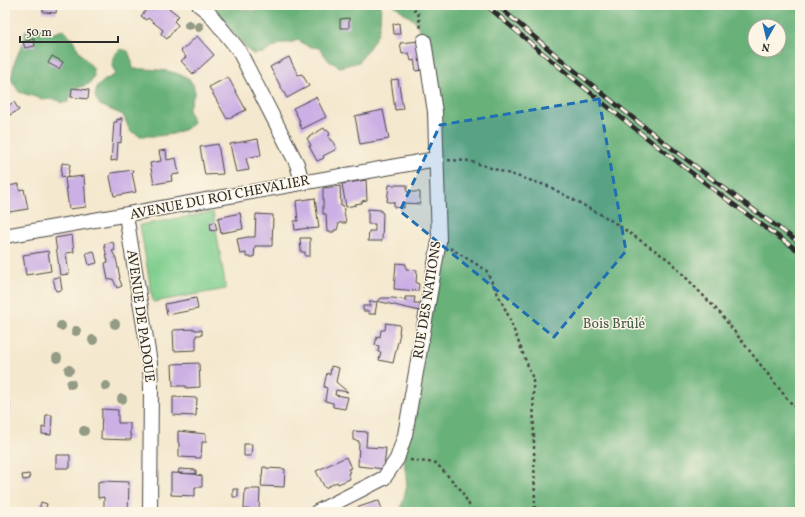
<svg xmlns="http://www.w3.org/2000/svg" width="805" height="517" viewBox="0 0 805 517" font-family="Vollkorn,serif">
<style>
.green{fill:#7fce8e;stroke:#557c5c}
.forest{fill:#67b179;stroke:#496e52;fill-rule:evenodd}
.building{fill:#cbafe5}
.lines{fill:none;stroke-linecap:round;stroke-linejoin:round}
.minor-casing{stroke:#494743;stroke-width:16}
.path{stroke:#494743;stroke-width:2.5;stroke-dasharray:3 3;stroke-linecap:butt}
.minor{stroke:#fff;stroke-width:14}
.rail-casing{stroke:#2b2b2b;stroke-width:4.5}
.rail{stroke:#fcf5e5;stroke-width:3;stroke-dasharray:9;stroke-linecap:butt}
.tree{fill:#939b85}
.marked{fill:#1f6fb2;fill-opacity:0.2;stroke:#1f6fb2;stroke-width:3;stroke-dasharray:8 5;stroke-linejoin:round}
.labels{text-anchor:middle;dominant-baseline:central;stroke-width:3;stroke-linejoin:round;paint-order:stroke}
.street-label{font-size:14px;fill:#2b2b2b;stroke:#fcf5e5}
.park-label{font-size:14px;fill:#445c49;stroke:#fcf5e5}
</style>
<rect width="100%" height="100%" fill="#fcf5e5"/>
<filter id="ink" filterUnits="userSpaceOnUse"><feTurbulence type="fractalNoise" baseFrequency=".025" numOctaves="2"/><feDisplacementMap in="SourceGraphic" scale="8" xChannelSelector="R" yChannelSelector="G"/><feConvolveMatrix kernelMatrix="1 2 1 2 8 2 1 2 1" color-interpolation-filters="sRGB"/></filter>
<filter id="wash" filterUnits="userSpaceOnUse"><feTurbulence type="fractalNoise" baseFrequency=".012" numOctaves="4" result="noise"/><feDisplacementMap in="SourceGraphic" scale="16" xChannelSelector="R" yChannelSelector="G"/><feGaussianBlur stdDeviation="0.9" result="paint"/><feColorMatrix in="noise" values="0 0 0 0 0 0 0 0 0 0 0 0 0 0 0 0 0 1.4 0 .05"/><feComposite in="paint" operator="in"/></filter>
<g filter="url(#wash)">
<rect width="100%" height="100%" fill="#f4e8ce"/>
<!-- green -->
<path class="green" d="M213,212L226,289L153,302L140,225Z"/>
<!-- forest -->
<path class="forest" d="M209,5H236L241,9L259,11L264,5H381L380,22L378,33L373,42L359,62L340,67L329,61L319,48L307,46L298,40L290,43H282L263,53L253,54L250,52Z
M394,5H800V512H400L407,486L404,460L405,435L438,247L424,41L416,22ZM755,26H779V50H755Z
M33,27L43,28L51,34L63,30L72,38L80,53L93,68L94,76L89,84L75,89L68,102L62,103L58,100L42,99L19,92L11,79L15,61L25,38V31Z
M120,49L128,51L132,62L133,69C147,69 183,69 192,83C194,85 194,89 195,92L188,110L191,116L193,123L188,128L173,134L158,136H140L130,131L123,115L100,105L95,97L97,87L105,80L116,74L112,66L113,57Z"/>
<g id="blocks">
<!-- building -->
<path class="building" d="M43,5H57L56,13L43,12Z
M158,5H165L179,16L174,21L178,25L167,39L161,34L163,30L148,18L146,20L141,16L149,7L153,10Z
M349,18V28H340V19Z
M399,23L400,34H394L393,24Z
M197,36L214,55L193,74L181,61L186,57L181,51Z
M34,39L35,46L25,48L23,42Z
M420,41L423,70L416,71L414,60L411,61L409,53L402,54L400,43Z
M52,56L63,62L59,69L48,63Z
M289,57L298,75L302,74L309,86L287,98L270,67Z
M228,77L246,110L227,119L209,87Z
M398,79L403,109L395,110L391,80Z
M72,88L89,90L88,99L71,97Z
M316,97L326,117L302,129L298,121H300L293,108Z
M14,102L19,110L10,115L6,107Z
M383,110L389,139L360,144L355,116Z
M120,118H122L121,143L118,142L117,160L111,161L114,122H117V119L120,120Z
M324,128L326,131L328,130L330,135L328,136L331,141L332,140L336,148L335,150L323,156L324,158L317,161L309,146H311L307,138Z
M258,139L261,155L246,158L249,170L236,172L230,144Z
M218,144L223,174L205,175L200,147Z
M166,150L167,160L176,158L179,174L171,175L172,181L154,184L150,163L161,161L159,151Z
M62,163L70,164L68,177L61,176Z
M133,170L132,173L136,192L114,196L110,177L111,173Z
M84,176L86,207L69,209L65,178Z
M366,180L367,200L362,201V203L355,204L356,205L346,207L342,184Z
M19,184V190L24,189L28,209L9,212L6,192L9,191L8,186Z
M389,185H407V192H420V204L404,203V208L394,207V202H387Z
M340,186L341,206L343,205L346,223H339L337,230H334V232H327L326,214H323V188Z
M315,198L319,228L308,229V228L295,230L294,221H298L296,201Z
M368,209L381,210V212L383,213L382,241H368L369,231H375V224H368Z
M240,213L243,229L221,233L218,218Z
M256,214L273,215L272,246H255L254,257H246V253L240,254L237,239L248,237H255Z
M215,222L217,230L211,231L210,223Z
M72,235L74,252L66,253L69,274L60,275L55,238Z
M300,238H310V256H305V252H301Z
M113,242L115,250L112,251L116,258L120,278H119L122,286L117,288L113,279L108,280L105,263L108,262L104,244Z
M48,251L51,271L26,275L23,255Z
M94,251L97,263L89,265L86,253Z
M396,263L406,264V269L417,270L416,283L419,284L418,291L394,289Z
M60,277L62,290L56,291L53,278Z
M405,297H415L414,303H422L424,312L377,301L382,298H393L401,299L406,301Z
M196,298L198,309L167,315L165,304Z
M370,301L377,302L375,314H369V311H363V306H370Z
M386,323L400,325L399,333H400L393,363L379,360L381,352H378L379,346L375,345L377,336L380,337L381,330H385Z
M195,329V330H202V335H196V350L174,351L173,330Z
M199,363L200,387L186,388V386H173L172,364Z
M331,366L339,368L336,382L348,392L336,390L335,395L348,397L345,409L333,407V403L325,401L327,388L324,387L325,381L327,373L330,375Z
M173,397L197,398L196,416L173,415Z
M5,403H10L8,426H5Z
M102,409L118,410V423H130V435H131V440L101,439Z
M46,415H52L51,435L42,434V427L45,428Z
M178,431L206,434V442H202L201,458L179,457V443L178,442Z
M353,431L367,432L366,447L386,448L384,469L358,466L359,441L353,440Z
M244,444H252L251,456H244Z
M56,455H70V468H56Z
M346,457L351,468L348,469L350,472L348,473L350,479L338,484L337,482L325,488L316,471Z
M263,467H266V468L285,469L284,487L261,486Z
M179,469L196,470V474L178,473Z
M171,473L196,474V475L202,476V487H195V496L171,495Z
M29,474L30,479L23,480L22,475Z
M103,481L129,482L128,512H104V497L98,498V482Z
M233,489H238V497H233Z
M245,489H260L259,510L244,509Z
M379,501L383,512H344L374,502Z
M41,502L47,504L45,512L39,511Z"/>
</g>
</g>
<g filter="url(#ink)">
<use href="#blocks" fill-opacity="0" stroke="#494743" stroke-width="1"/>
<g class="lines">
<!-- minor casing -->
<g class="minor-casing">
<path id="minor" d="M199,5L208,12L238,49L297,164L302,182
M126,215L150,363L151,388L150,512
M5,236C149,211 292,184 436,159
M317,512L384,478L397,459L405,435L439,241L435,112L424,41"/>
</g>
<!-- path -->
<path class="path" d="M409,5L418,13L421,29
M448,160L469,161L548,186L609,219L669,260L719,312L789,401L800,411
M450,248L486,270L508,315L533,379L535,512
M410,460L436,463L461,490L473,512"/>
<!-- minor -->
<use href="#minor" class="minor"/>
<!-- rail casing -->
<g class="rail-casing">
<path id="rail" d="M486,5C587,92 691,176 800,252
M497,5C594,89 695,169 800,243"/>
</g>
<!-- rail -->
<use href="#rail" class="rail"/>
</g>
<!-- trees -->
<g class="tree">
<circle cx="189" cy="25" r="5"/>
<circle cx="199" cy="27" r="5"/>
<circle cx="115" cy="324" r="5"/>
<circle cx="61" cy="326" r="5"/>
<circle cx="76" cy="331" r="5"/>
<circle cx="93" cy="340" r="5"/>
<circle cx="57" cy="358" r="5"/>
<circle cx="69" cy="370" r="5"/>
<circle cx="71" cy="384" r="5"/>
<circle cx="106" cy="386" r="5"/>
<circle cx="122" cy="399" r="5"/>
<circle cx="84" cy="431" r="5"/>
</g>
</g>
<!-- marked area -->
<path class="marked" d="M599,99L626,251L554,337L400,211L440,125Z"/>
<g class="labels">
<!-- street labels -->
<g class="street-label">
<text transform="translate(220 198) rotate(-11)">AVENUE DU ROI CHEVALIER</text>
<text transform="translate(428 300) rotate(-81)">RUE DES NATIONS</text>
<text transform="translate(140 316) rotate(82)">AVENUE DE PADOUE</text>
</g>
<!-- park labels -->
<g class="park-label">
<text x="614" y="324">Bois Brûlé</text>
</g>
</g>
<!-- margin -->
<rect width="805" height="517" fill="none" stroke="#fcf5e5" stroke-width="20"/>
<!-- north arrow -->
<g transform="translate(767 38) rotate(188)"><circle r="19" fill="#fcf5e5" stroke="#a8a49b"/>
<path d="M0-3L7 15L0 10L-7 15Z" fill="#1f6fb2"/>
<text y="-6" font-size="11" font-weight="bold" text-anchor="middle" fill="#2b2b2b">N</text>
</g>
<!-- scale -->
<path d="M20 36v6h98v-6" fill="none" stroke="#2b2b2b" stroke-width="2"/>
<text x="26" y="36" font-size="12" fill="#2b2b2b" stroke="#fcf5e5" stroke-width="3" paint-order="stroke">50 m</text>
</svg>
